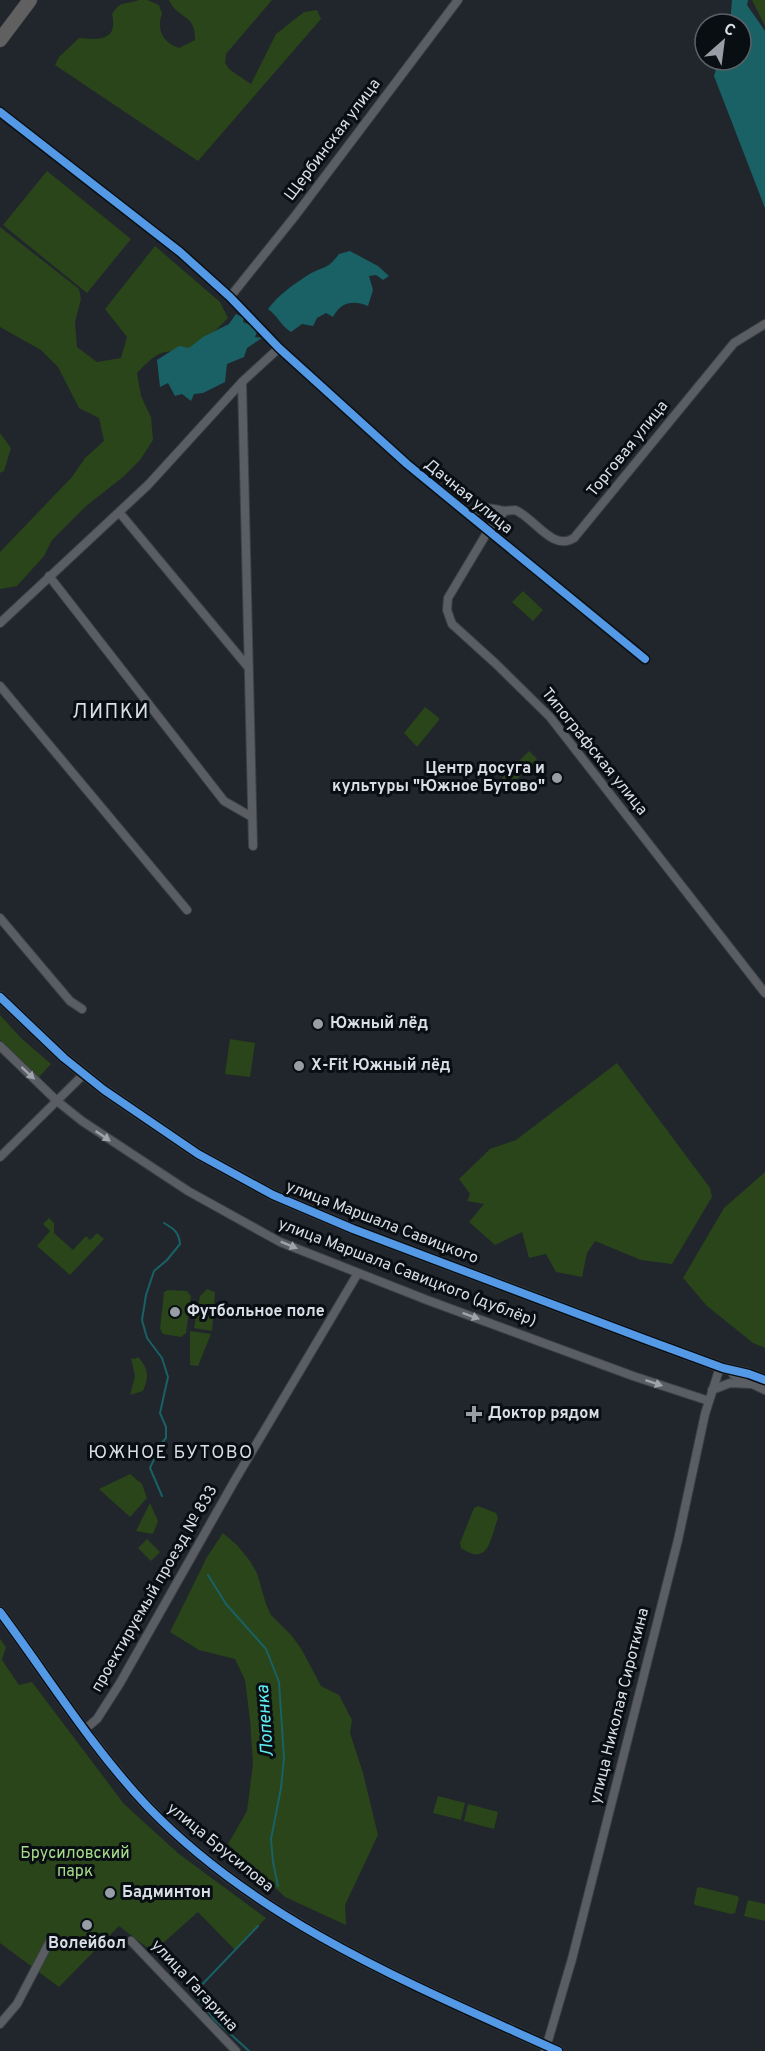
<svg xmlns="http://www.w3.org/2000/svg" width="765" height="2051" viewBox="0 0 765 2051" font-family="Overpass,sans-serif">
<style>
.green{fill:#294519}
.water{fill:#196165}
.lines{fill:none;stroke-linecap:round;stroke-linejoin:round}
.stream{stroke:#196165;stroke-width:2}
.minor-casing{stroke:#3b4046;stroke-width:10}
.tertiary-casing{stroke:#3b4046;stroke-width:12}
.primary-casing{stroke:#3b4046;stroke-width:15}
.minor{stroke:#5a5e63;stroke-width:8}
.tertiary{stroke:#5a5e63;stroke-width:10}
.primary{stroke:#616060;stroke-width:14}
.cycleway-casing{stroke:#090e13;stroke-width:11}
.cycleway{stroke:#5399e6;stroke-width:8}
.oneway{fill:#9fa4ab}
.poi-dot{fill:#979ea5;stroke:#090e13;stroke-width:2}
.labels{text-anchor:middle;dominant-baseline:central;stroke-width:6;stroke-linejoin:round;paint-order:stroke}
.street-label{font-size:16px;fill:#d7dee6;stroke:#090e13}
.poi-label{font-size:16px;font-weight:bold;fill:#d7dee6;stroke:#090e13;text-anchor:start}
.park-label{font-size:16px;fill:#a6db8a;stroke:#090e13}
.neighbourhood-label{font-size:18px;letter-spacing:1.5px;fill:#d7dee6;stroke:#090e13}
.water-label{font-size:18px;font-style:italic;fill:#61edf4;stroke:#090e13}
.quarter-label{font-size:20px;letter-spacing:1.5px;fill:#d7dee6;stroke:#090e13}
</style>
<rect width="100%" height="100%" fill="#20262c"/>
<!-- green -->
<path class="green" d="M139,0H147L159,5L162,14C156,29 163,43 179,48L195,40C196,13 177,19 169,0H272L226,54L225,63L230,70L251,84L276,34L304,12L317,10L321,19L198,161L55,65L59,57L79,38C100,40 118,41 112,14C121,0 125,5 139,0Z
M752,0H765V26Z
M47,171L131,239L87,293L3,225Z
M0,227L79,289L81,299L75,322L77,347L97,362L121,358L127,337L105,309L155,246L220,302L228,318L206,340L187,354C163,346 153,356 137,373L141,396L151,417L153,440L140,460L123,477L86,506L52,540L44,556L17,586L0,589V552L72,477L85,458L104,441L99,418L79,408L58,367L41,350L0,327Z
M0,433L11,448L4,471L0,473Z
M523,591L543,610L533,621L512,602Z
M425,707L439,718V720L417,747L404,733Z
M529,751L537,759L510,786L502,778Z
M0,1015L21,1038L51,1064L39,1077L0,1040Z
M230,1039L255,1043L250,1077L225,1074Z
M617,1063L710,1188L712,1197L672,1264L641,1260L595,1241L587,1253L582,1277L556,1272L546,1254L529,1258L522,1232L495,1245L469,1222L484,1204L467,1201L470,1194L459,1179L490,1149L516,1140Z
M765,1172V1348L753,1343L707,1306L683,1278L724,1208Z
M49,1218L54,1223V1233L73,1250L86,1236L90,1240L97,1233L104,1239L70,1275L37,1246L50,1231L43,1224Z
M207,1289L215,1292L212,1331L194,1328L200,1296Z
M168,1290L187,1291L191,1296L186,1333L181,1337L163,1334L160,1329L164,1292Z
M190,1331L211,1334L198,1366L190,1365Z
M138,1357C149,1369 149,1377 143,1391L130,1395L135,1376L131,1358L135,1359Z
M130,1474L142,1484L147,1498L130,1517L99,1489Z
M150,1503L158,1521L153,1534L136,1531Z
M478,1506L496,1513L498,1518C490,1539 489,1567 461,1548L460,1543L474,1508Z
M223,1533L237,1545L250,1561L257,1573L266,1604L271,1615L292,1636L302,1650L321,1686L339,1695L352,1720L350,1733L363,1773L378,1835L345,1905L346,1925L285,1897L228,1844L247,1811L253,1764L250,1720L245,1680L235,1659L199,1650L170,1632L207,1557Z
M147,1539L160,1552L151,1561L138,1548Z
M0,1639L6,1647L2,1660L19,1685L32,1682L124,1804L179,1854L266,1918L235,1950L198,1912L153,1952L119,1926L59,1987L0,1943Z
M438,1796L465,1803L461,1820L433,1813Z
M468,1804L498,1812L494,1829L464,1821Z
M699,1887L737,1896L739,1898L735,1913L731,1914L695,1905L694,1903L697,1888Z
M748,1900L765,1904V1921L744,1916Z"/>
<!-- water -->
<path class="water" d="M732,0H748L747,5L765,31V208L714,76L719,60H741V24H730Z
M350,251L378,266L389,276L383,280L376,275L369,276L373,290L368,306C353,300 341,302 333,317L326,313L317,318L313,326L302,324L291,332C281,326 278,316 268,309C278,295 294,284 308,275C325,265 326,271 339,254Z
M236,314L244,318L243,322L253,326L257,332L255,337L262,338L247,348L244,357L227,364L225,382L203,393L194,394L191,401L182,394L175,396L168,383L160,387L157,360L179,346L189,348L203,337L229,324Z"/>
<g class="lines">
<!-- stream -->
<path class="stream" d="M162,1496L150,1468L161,1444L166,1438V1427L160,1413L168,1377L162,1358L147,1338L142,1320L146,1295L154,1271L167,1260L180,1244C179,1232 174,1229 164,1223
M208,1575L226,1604L266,1649L279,1682L284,1758L281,1788L271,1839L273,1862L278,1886
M249,2051L214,2019L194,1993L258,1926"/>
<!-- minor casing -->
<g class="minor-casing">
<path id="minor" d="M0,112L180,252L230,297L279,348L407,464L645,659
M230,297L295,216L458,0
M242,382L253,846
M505,511L488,531L448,598L447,610L452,624L495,663L550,717L765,993
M119,512L248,667
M471,516C482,503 491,509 505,511C508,511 511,510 515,510C534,517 552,552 574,538L734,343L765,324
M49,576L224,801L252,817
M0,623L148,485L242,382L279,348
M0,686L187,910
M0,918L70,1001L82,1009
M0,1046L57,1101L82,1121L188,1191L280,1242L427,1300L633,1376L709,1401
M0,1157L84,1074
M712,1390L730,1383L750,1384
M84,1730L97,1719L120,1683L235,1480L358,1273
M131,1941L236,2051
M0,2024L17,2004L50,1941
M545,2051L572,1959L625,1750L678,1540L705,1414L720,1367"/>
</g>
<!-- tertiary casing -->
<g class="tertiary-casing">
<path id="tertiary" d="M0,997L64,1058L104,1090L198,1154L273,1195L353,1229L647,1340L723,1368L749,1374L765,1380
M734,1374L765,1389
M0,1612C49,1678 92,1748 148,1807C261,1924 413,1985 558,2051"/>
</g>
<!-- primary casing -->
<g class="primary-casing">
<path id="primary" d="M0,40L30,0"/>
</g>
<!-- minor -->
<use href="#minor" class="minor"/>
<!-- tertiary -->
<use href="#tertiary" class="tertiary"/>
<!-- primary -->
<use href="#primary" class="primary"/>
<!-- cycleway casing -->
<g class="cycleway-casing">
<path id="cycleway" d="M0,112L180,252L230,297L279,348L407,464L645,659
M0,997L64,1058L104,1090L198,1154L273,1195L353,1229L647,1340L723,1368L749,1374L765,1380
M0,1612C49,1678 92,1748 148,1807C261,1924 413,1985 558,2051"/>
</g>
<!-- cycleway -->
<use href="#cycleway" class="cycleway"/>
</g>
<!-- one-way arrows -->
<defs><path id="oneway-solid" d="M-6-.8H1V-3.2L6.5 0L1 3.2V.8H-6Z" transform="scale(1.5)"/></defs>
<g class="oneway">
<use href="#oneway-solid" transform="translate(28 1073) rotate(43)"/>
<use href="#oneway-solid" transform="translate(103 1136) rotate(34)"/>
<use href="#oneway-solid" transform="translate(289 1245) rotate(22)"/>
<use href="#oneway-solid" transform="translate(471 1316) rotate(20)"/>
<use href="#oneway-solid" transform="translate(654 1383) rotate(18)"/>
</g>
<!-- markers -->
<g class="poi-dot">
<circle cx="557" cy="778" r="6"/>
<circle cx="318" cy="1024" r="6"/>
<circle cx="299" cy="1066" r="6"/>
<circle cx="175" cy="1312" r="6"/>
<path d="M471 1405h6v6h6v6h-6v6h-6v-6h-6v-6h6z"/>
<circle cx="110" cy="1893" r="6"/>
<circle cx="87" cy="1925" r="6"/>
</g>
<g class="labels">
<!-- street labels -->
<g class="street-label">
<text transform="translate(333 140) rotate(-53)">Щербинская улица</text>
<text transform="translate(628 449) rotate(-51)">Торговая улица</text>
<text transform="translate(468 497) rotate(39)">Дачная улица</text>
<text transform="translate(594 752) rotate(51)">Типографская улица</text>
<text transform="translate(382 1223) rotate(21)">улица Маршала Савицкого</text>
<text transform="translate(407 1273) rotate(21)">улица Маршала Савицкого (дублёр)</text>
<text transform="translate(155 1589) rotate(-60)">проектируемый проезд № 833</text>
<text transform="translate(620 1706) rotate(-76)">улица Николая Сироткина</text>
<text transform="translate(220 1848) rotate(39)">улица Брусилова</text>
<text transform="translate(194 1986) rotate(47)">улица Гагарина</text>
</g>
<!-- poi labels -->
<g class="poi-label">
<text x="545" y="769" text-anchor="end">Центр досуга и<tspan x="545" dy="18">культуры "Южное Бутово"</tspan></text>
<text x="330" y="1024">Южный лёд</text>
<text x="311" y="1066">X-Fit Южный лёд</text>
<text x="187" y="1312">Футбольное поле</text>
<text x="488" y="1414">Доктор рядом</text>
<text x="122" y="1893">Бадминтон</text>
<text x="87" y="1944" text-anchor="middle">Волейбол</text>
</g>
<!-- park labels -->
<g class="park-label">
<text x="75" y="1854">Брусиловский<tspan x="75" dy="18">парк</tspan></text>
</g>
<!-- neighbourhood labels -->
<g class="neighbourhood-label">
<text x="171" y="1453">ЮЖНОЕ БУТОВО</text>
</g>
<!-- water labels -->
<g class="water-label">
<text transform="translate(266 1721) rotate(-94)">Лопенка</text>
</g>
<!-- quarter labels -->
<g class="quarter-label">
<text x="111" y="713">ЛИПКИ</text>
</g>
</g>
<!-- north arrow -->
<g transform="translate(723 42) rotate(28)"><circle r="28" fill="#090e13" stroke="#5b6167" stroke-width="1.5"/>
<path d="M0-4.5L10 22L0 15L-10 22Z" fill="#979ea5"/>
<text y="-9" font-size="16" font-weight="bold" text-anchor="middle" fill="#d7dee6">С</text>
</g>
</svg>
